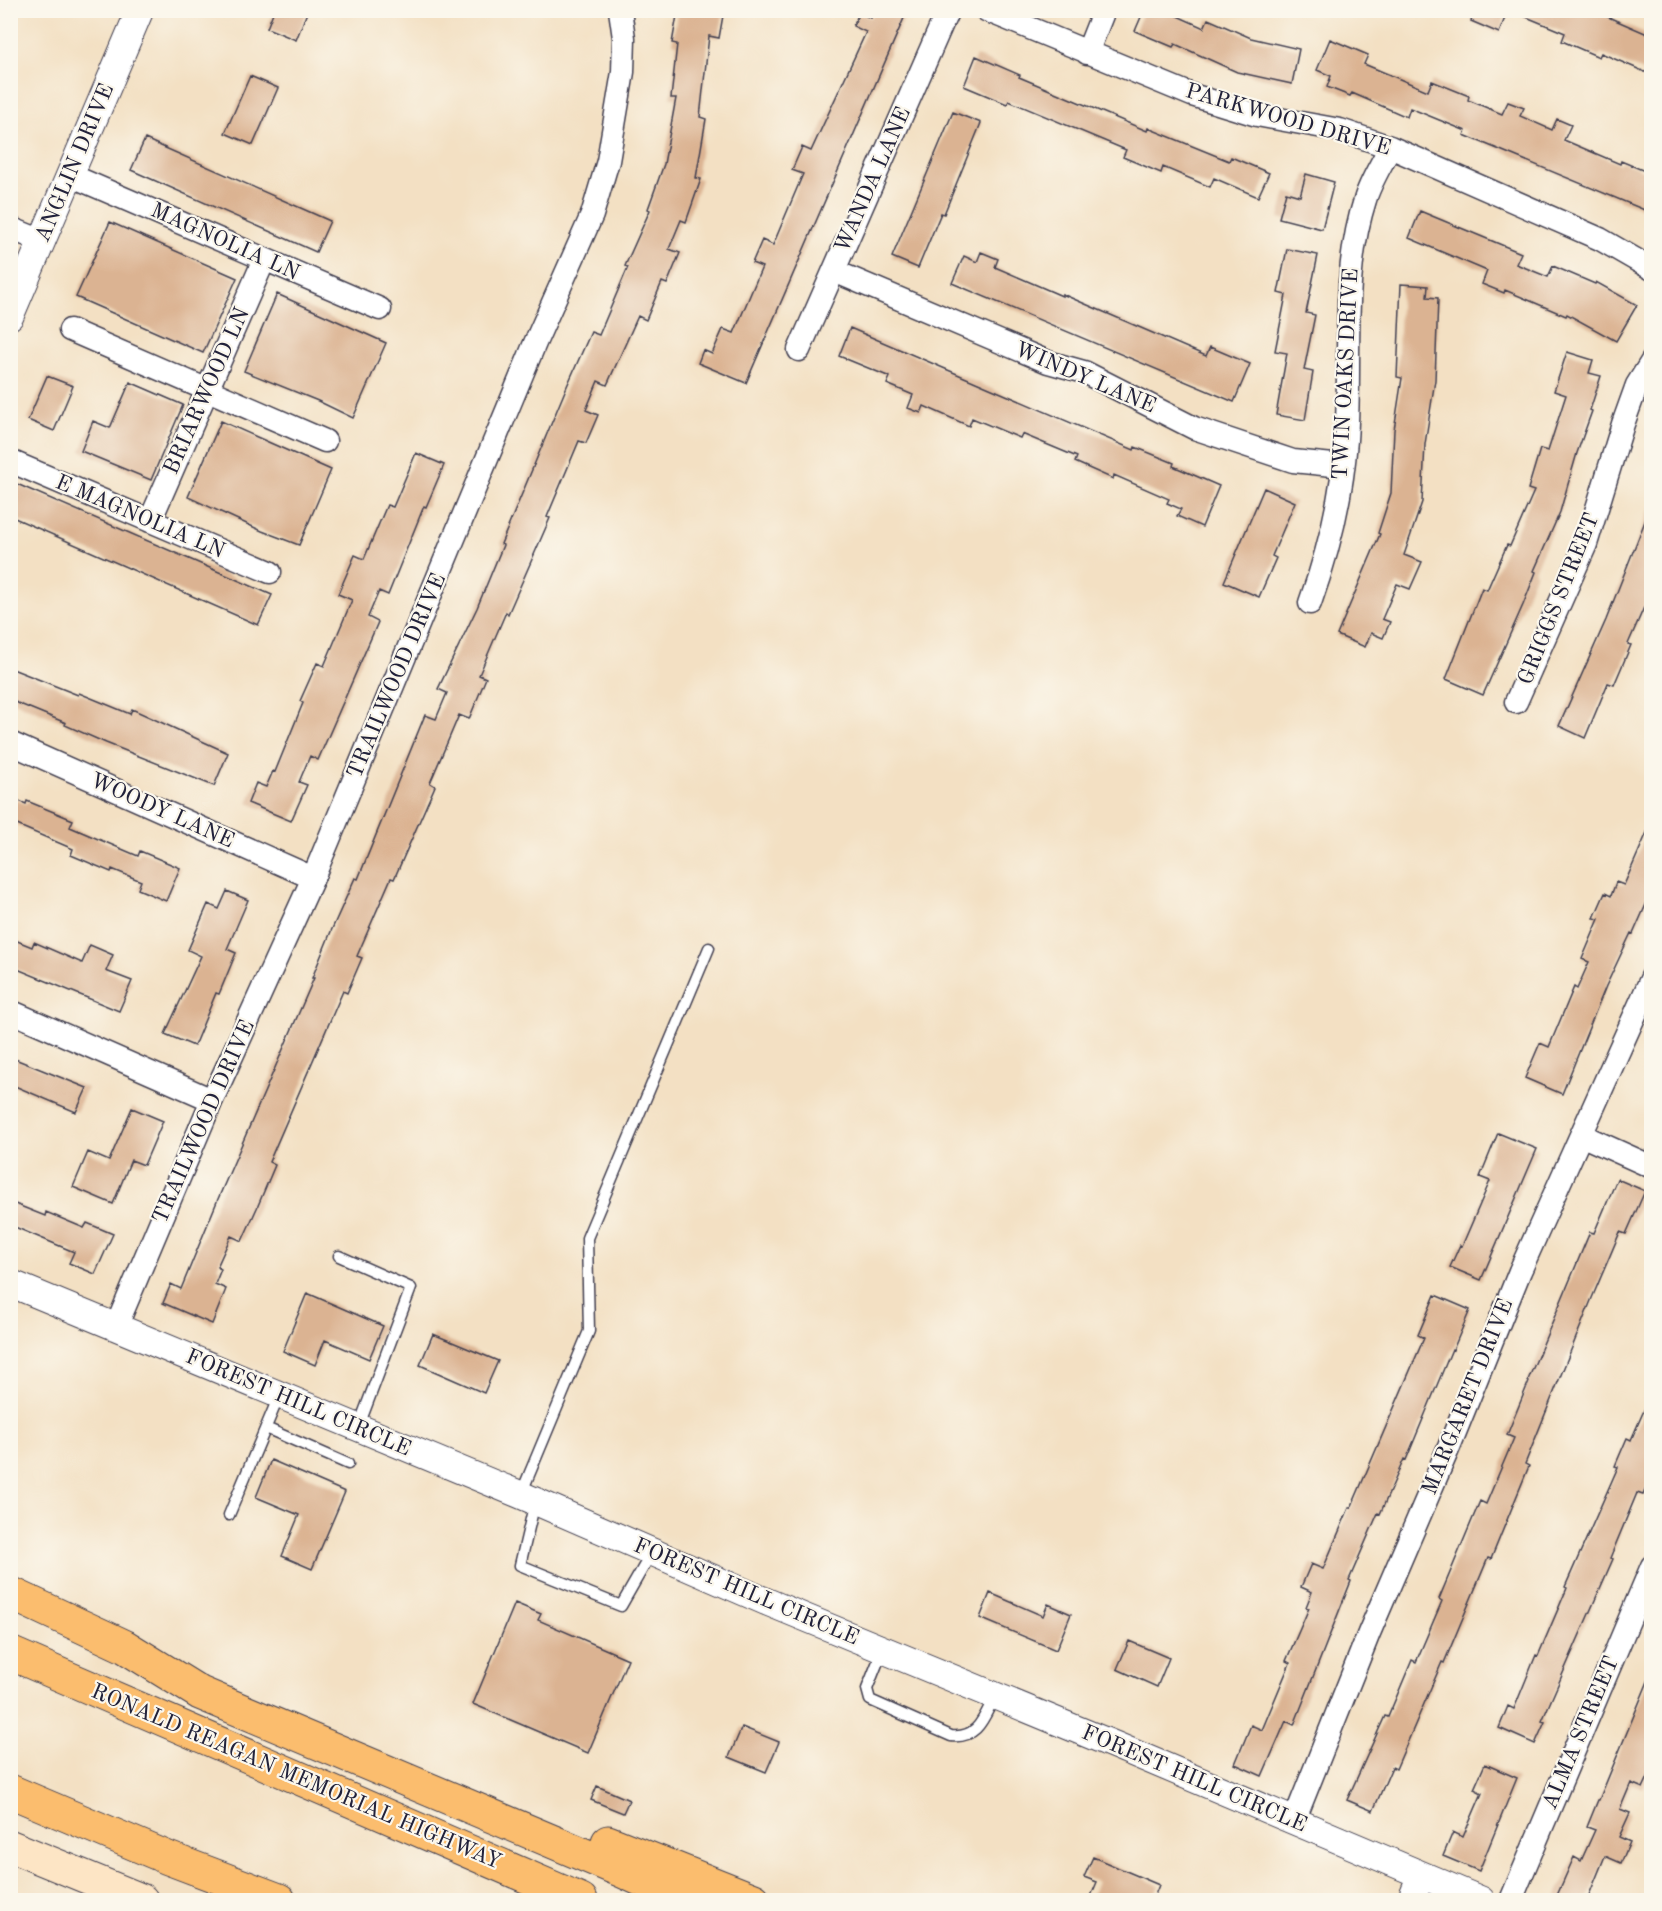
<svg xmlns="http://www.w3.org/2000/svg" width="1662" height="1911" viewBox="0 0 1662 1911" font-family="'Old Standard TT',serif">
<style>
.building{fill:#dbb392}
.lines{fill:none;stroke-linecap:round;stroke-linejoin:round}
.service-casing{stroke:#413e4f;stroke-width:13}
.minor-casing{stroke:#413e4f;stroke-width:25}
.tertiary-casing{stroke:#413e4f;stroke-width:29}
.secondary-casing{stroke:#413e4f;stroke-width:34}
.motorway-casing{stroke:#413e4f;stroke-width:35}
.service{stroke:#fff;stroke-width:10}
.minor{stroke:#fff;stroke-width:22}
.tertiary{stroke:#fff;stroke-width:27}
.secondary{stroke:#fde5c5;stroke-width:32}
.motorway{stroke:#fbbd6e;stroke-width:33}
.labels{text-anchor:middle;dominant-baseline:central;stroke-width:4.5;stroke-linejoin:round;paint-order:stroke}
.street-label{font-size:22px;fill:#22223b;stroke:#fbf7ec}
</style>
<rect width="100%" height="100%" fill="#fbf7ec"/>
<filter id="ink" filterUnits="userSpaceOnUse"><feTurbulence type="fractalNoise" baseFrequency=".0167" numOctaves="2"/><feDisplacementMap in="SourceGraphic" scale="12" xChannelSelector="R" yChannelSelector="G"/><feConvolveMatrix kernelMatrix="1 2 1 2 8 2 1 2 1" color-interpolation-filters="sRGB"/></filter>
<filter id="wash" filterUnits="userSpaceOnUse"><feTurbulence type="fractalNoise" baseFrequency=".008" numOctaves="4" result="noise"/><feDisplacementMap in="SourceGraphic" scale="24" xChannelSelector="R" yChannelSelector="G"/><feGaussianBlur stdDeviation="1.35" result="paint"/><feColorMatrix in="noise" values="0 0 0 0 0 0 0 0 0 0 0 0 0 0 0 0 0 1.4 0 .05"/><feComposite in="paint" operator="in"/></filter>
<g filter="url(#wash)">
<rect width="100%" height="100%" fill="#f3e0c3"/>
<g id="blocks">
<!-- building -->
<path class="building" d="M274,10H308L296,40L267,28Z
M678,10H724L719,38L709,36L700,117L706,119L696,178L701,179L686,222L681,220L669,249L680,253L667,284L662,282L646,320L638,316L607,385L598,381L586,410L598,415L586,443L579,441L547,517L550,518L533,557L508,614L506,612L479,675L486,678L469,719L459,715L430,783L435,786L394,879L391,878L357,956L362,958L347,993L343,991L269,1162L275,1165L257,1208L242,1241L231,1236L217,1267L221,1269L215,1284L226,1289L212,1324L163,1303L171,1284L181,1289L218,1199L314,978H312L332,929L355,878L358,879L425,715L436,719L447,693L438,689L477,608L503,545L501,544L567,386L591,332L599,335L628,267L625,266L650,210L648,209L664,164L676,98H671L677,44L672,43Z
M874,10H887L904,18L746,383L698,363L703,350L712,354L723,329L734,333L762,267L752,263L762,240L773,245L803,174L792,170L802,147L811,151L866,32L853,26L859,13L871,18Z
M1144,10H1164L1204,28L1208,19L1251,38L1299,49L1292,84L1237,72L1175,44L1173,47L1135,31Z
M1476,10H1508L1499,33L1471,21Z
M1592,10L1652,36V75L1601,53L1599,57L1562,41L1565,33L1512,11Z
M1330,39L1368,55L1364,64L1428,91L1432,81L1469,96L1468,100L1502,114L1508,102L1524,108L1520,116L1552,130L1557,119L1571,125L1564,140L1620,164L1621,161L1652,174V200L1647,211L1464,135L1466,131L1410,108L1407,117L1352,93L1350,96L1327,87L1331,76L1317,70Z
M976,56L1020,75L1019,77L1147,131L1148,128L1229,161L1231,157L1269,173L1258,197L1214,178L1210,187L1163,167L1161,173L1123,157L1126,150L1009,101L1007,104L964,86Z
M250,76L278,88L253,145L225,133Z
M953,112L981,123L944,214L941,213L918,268L892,257Z
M145,139L330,221L316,252L131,170Z
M1306,174L1334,182L1322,229L1279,218L1286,192L1300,196Z
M1420,211L1521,253L1516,264L1548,277L1553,266L1595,284L1596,282L1637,305L1616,341L1567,314L1566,316L1505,290L1504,293L1482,284L1487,271L1409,238Z
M110,222L237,278L203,353L76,297Z
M1287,249L1318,255L1306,313L1315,315L1304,370L1313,372L1305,420L1276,415L1287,353L1275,351L1286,295L1278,293Z
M981,252L998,259L995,267L1062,296V294L1206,356L1210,347L1250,364L1234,402L952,283L964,256L977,262Z
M1401,284L1428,286L1427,297L1438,298L1435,380L1425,444L1422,502L1404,555L1422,562L1410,589L1397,584L1382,619L1390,622L1383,638L1371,633L1365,647L1337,635L1380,534L1378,533L1391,493L1394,430L1402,378L1397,377Z
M277,294L386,343L353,418L318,401L244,371Z
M850,328L1134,450L1135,447L1174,463L1173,466L1219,486L1202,527L1177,516L1181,509L1167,503L1169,499L1114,475L1113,479L1075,462L1077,457L1022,434L1020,438L972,418L969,426L924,406L921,413L908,408L913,395L887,384L890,377L839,356Z
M1567,352L1593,360L1589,373L1601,376L1590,410L1592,411L1577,453L1560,512L1534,571L1536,572L1523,605L1483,695L1446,679L1482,588L1487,590L1507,545L1510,546L1534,491L1528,489L1540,449L1548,451L1566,395L1554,391Z
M47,376L73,386L54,431L28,420Z
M130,382L183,405L151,480L81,451L93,421L110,428Z
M221,421L331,470L299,545L262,531L188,497Z
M416,453L444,465L426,507L424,506L388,595L379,591L368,617L378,622L318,760L310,756L299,782L307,785L291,821L248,803L256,783L266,787L273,771L275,772L303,703L300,701L317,663L324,666L352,600L338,594L355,555L364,559L387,505L393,507Z
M10,481L272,595L258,625L10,516Z
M1264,488L1295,502L1272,556L1276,558L1259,597L1224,582Z
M1651,506L1652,589L1628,644L1631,645L1614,685L1608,683L1585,738L1559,726L1606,620Z
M10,668L78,695L79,693L130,714L132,709L228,753L214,786L106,743L65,725L66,723L10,700Z
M10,797L26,804L27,801L73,820L70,827L138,856L140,851L180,868L166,901L138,889L141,881L112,869L111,872L71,855L73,849L10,822Z
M1652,821V891L1633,934L1631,933L1606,986L1562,1094L1525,1078L1540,1043L1549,1047L1574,987L1577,989L1589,962L1582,959L1599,919L1594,918L1605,893L1611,896L1616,882L1624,885Z
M227,891L248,900L227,949L236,953L219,994L216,993L194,1046L165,1034L201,956L188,950L208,904L219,909Z
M10,938L32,947L34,942L82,963L90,945L113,955L106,971L132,981L119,1011L10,966Z
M10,1057L87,1088L76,1112L10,1084Z
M132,1108L163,1121L144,1165L131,1160L113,1204L73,1187L88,1152L109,1161Z
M1498,1133L1537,1149L1481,1280L1450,1267L1460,1245L1462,1246L1490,1181L1480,1177Z
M1617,1179L1645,1191L1626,1234L1620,1232L1592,1298L1525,1464L1529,1466L1491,1559L1488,1558L1444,1663L1442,1662L1396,1769L1392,1767L1373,1811L1347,1800L1385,1716L1388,1717L1412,1660L1416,1662L1442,1601L1439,1599L1480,1501L1486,1504L1514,1438L1507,1435L1529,1381L1528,1380L1590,1232L1594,1233Z
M10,1202L45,1216L46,1212L84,1228L87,1223L113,1234L95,1274L69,1263L74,1252L10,1225Z
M307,1293L383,1326L369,1359L325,1340L315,1365L283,1351Z
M1435,1295L1470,1310L1453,1350L1452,1349L1406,1460L1404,1459L1380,1514L1378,1513L1349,1580L1351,1581L1294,1725L1286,1721L1262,1776L1235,1764L1251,1725L1262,1730L1290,1663L1286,1661L1309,1608L1306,1607L1312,1592L1301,1587L1311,1564L1323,1569L1349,1508H1351L1424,1338L1418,1335Z
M433,1334L498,1361L484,1393L420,1365Z
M1652,1392V1474L1643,1495L1637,1493L1610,1558L1613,1559L1542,1721L1545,1722L1535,1744L1499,1728L1508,1706L1514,1709L1536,1655L1538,1656L1567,1588L1565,1587L1618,1467L1615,1466L1627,1438L1631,1440Z
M271,1460L345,1492L312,1569L282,1556L299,1515L256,1497Z
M990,1593L1043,1616L1048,1604L1071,1614L1056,1650L980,1618Z
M515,1603L541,1614L538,1620L628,1659L588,1753L473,1704Z
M1129,1641L1169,1658L1157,1687L1117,1669Z
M1651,1674L1652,1769L1643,1788L1631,1783L1620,1809L1630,1813L1619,1837L1630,1842L1621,1863L1605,1856L1587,1900H1555L1574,1857L1581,1861L1595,1830L1587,1827L1598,1800H1599Z
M742,1727L779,1742L766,1772L729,1757Z
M1485,1764L1517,1778L1479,1871L1443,1856L1453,1832L1463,1837L1482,1793L1474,1789Z
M597,1786L629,1800L623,1813L591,1800Z
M1093,1857L1159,1885L1153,1900H1101L1091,1896L1097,1882L1084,1877Z"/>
</g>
</g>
<g filter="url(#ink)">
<use href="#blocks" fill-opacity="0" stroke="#413e4f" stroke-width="1.5"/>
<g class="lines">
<!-- service casing -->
<g class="service-casing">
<path id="service" d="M339,1256L411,1288L358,1428
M266,1428L348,1464
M521,1494L589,1331L587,1238L709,948
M535,1502L520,1565L621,1606L652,1552
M229,1515L279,1396
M883,1649L867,1689L870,1700L951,1736C979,1739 984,1716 995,1696"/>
</g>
<!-- minor casing -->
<g class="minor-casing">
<path id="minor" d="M986,10L1192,95L1257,115L1340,130L1390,147L1600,239L1652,269
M1087,53L1104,10
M70,175L380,309
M10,228L42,241
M834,271L1048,362L1084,372L1194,428L1293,461L1343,466
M70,330L325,441
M799,350L948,10
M10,461L270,572
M150,521L264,260
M1310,603C1329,550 1342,497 1346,440C1352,360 1340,278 1365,200C1370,182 1382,164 1390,147
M1516,702L1586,544L1623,424L1637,385L1652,361
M10,743L313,878
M10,1011L212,1100
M1581,1135L1652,1167
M116,1327L212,1100L313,878L535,343L592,215L608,161L623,72L624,38L620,10
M1294,1821L1369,1633L1449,1447L1520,1271L1652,977
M1511,1900L1652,1566"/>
</g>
<!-- tertiary casing -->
<g class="tertiary-casing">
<path id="tertiary" d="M10,316L140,10
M10,1283L521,1495L765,1601L1117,1746L1481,1900
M1411,1900L1421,1875"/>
</g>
<!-- secondary casing -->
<g class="secondary-casing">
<path id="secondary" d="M10,1846L142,1900"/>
</g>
<!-- motorway casing -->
<g class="motorway-casing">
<path id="motorway" d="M10,1593L124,1646L200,1693L620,1870L686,1900
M10,1653L581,1900
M10,1791L168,1858L279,1900
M608,1842L754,1900"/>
</g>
<!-- service -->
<use href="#service" class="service"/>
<!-- minor -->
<use href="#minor" class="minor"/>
<!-- tertiary -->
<use href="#tertiary" class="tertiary"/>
<!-- secondary -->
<use href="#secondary" class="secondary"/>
<!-- motorway -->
<use href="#motorway" class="motorway"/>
</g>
</g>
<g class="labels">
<!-- street labels -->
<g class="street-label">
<text transform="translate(1288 120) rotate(16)">PARKWOOD DRIVE</text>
<text transform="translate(75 163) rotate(-67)">ANGLIN DRIVE</text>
<text transform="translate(873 180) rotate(-66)">WANDA LANE</text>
<text transform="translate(225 242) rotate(24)">MAGNOLIA LN</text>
<text transform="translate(1346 374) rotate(-87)">TWIN OAKS DRIVE</text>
<text transform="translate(1085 378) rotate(23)">WINDY LANE</text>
<text transform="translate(207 391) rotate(-66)">BRIARWOOD LN</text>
<text transform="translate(140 517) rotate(23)">E MAGNOLIA LN</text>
<text transform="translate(1559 599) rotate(-68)">GRIGGS STREET</text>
<text transform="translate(397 676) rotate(-67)">TRAILWOOD DRIVE</text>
<text transform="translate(162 811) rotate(24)">WOODY LANE</text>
<text transform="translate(204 1122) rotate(-66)">TRAILWOOD DRIVE</text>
<text transform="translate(1468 1397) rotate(-68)">MARGARET DRIVE</text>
<text transform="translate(298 1403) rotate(23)">FOREST HILL CIRCLE</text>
<text transform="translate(746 1592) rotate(23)">FOREST HILL CIRCLE</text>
<text transform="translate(1581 1733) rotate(-67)">ALMA STREET</text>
<text transform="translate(296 1777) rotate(23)">RONALD REAGAN MEMORIAL HIGHWAY</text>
<text transform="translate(1194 1779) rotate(23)">FOREST HILL CIRCLE</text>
</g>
</g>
<!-- margin -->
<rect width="1662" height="1911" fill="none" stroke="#fbf7ec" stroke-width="36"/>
</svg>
